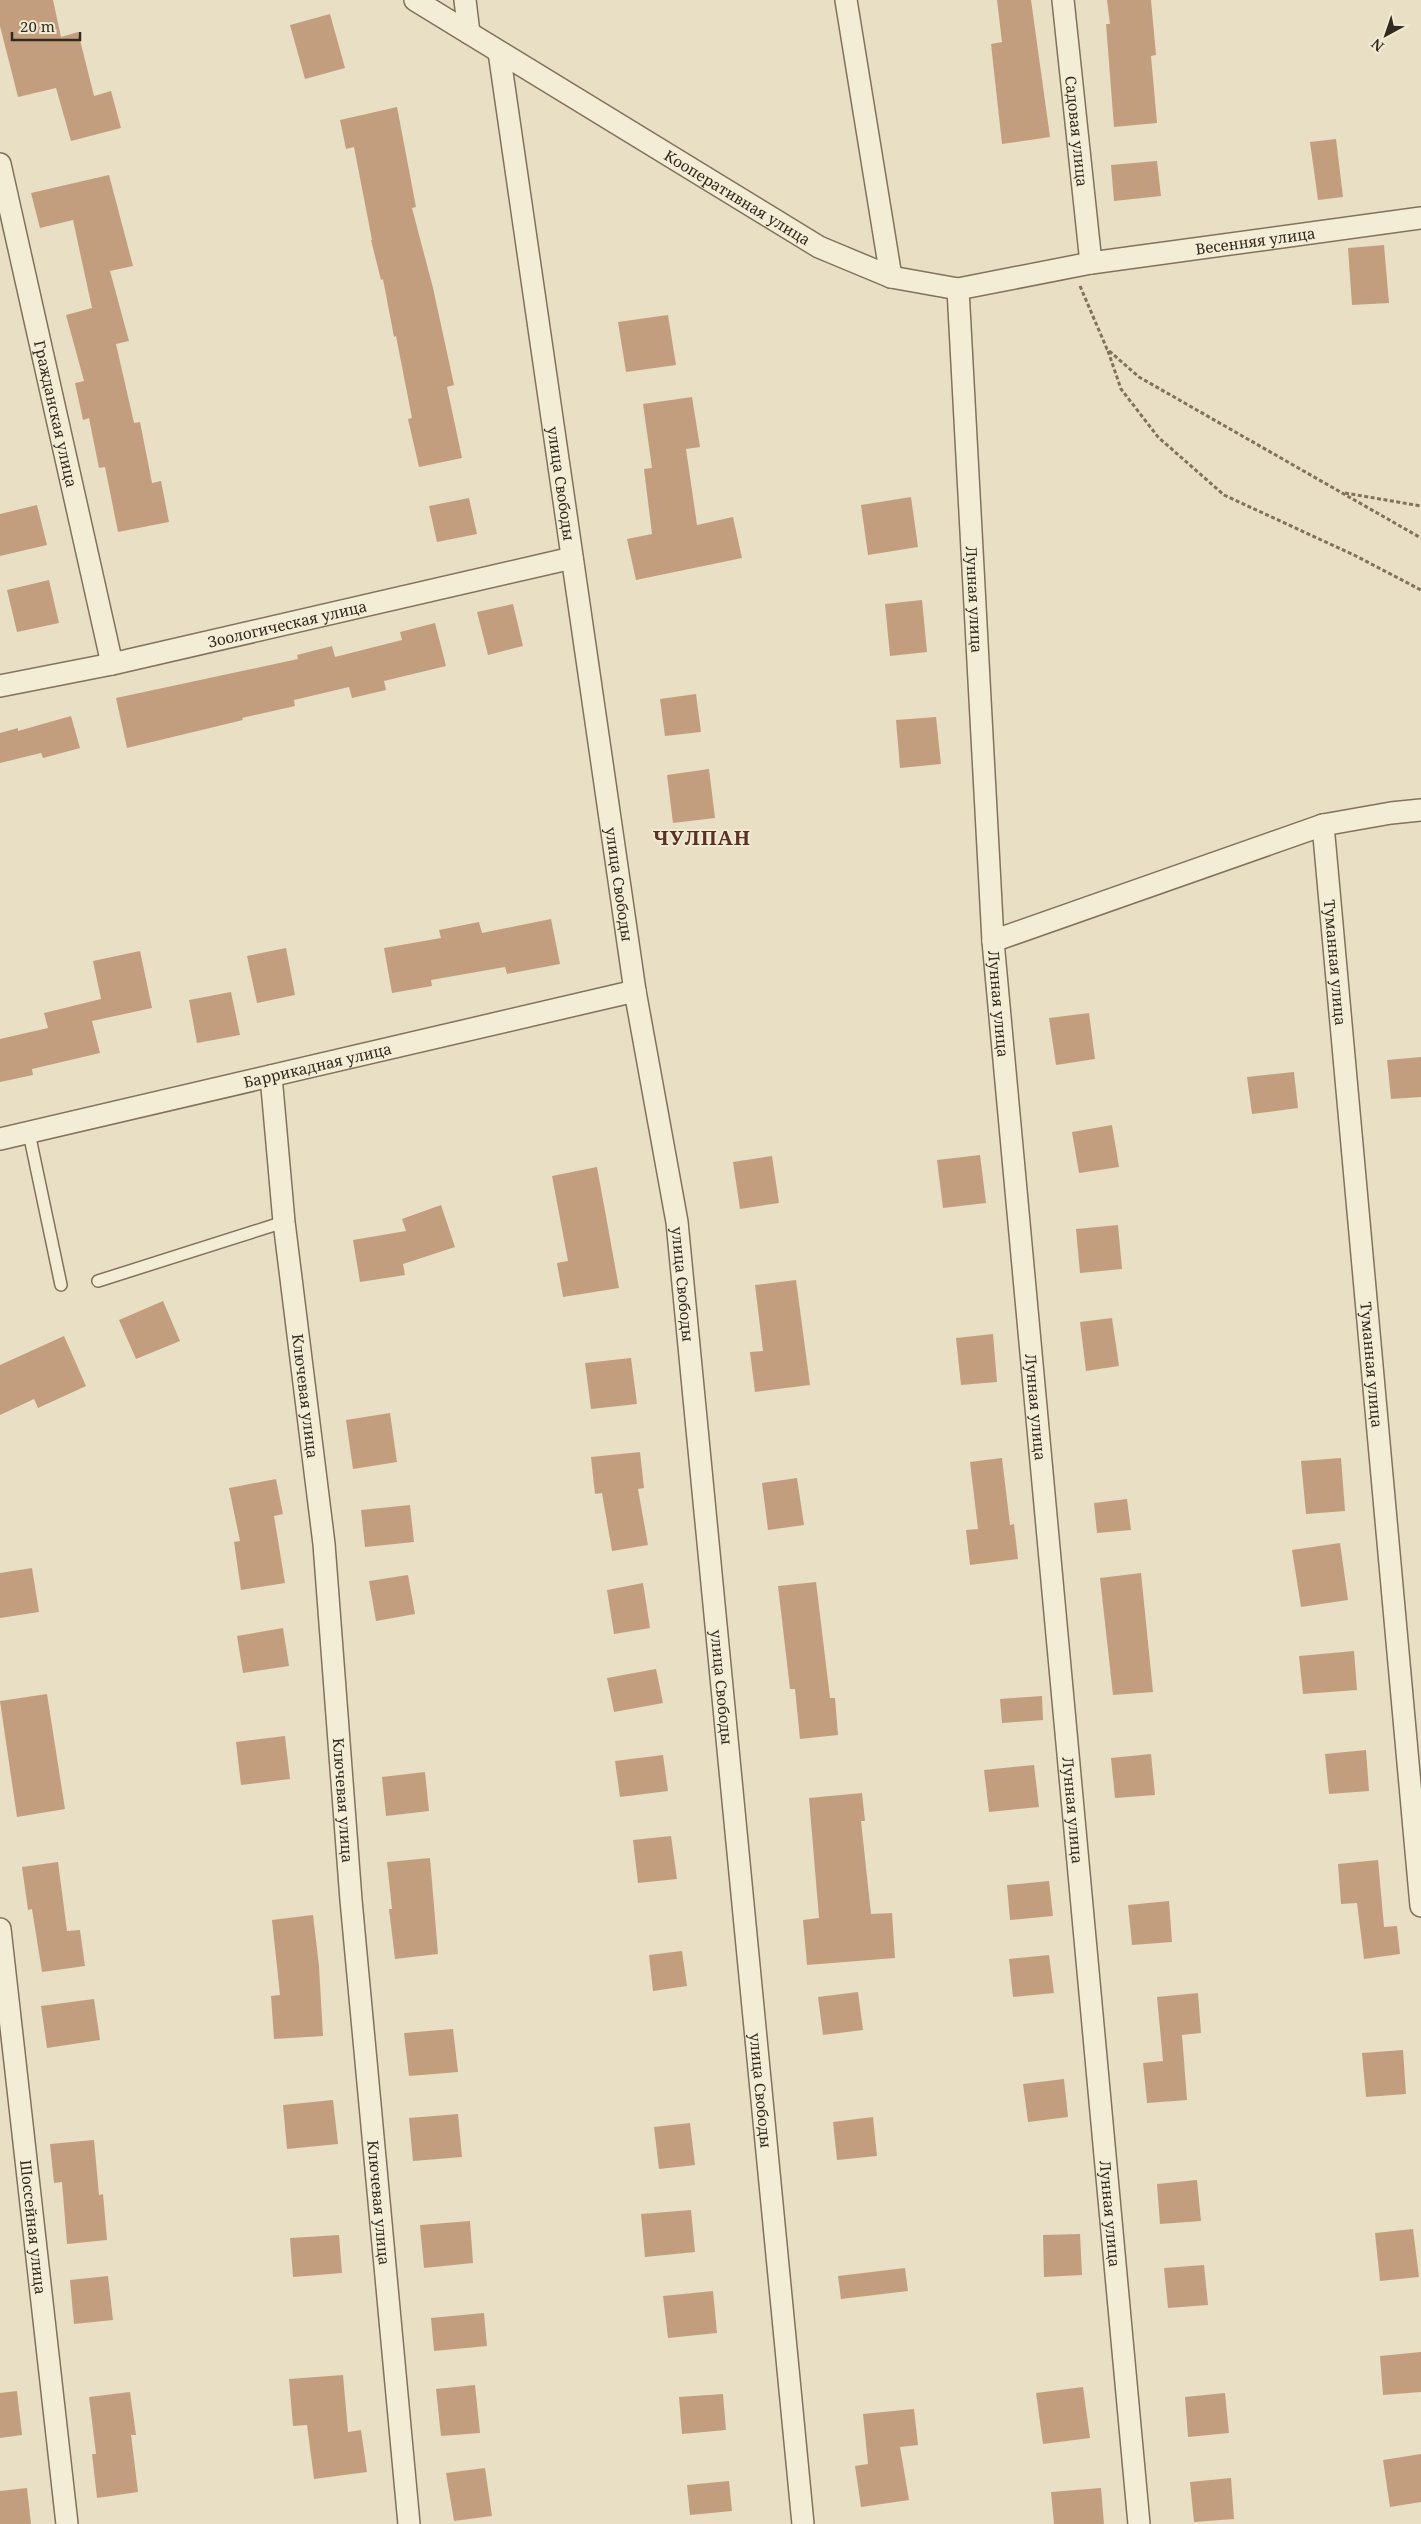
<svg xmlns="http://www.w3.org/2000/svg" width="1421" height="2524" viewBox="0 0 1421 2524" font-family="'Noto Serif',serif">
<style>
.building{fill:#c39e7e}
.lines{fill:none;stroke-linecap:round;stroke-linejoin:round}
.lane-casing{stroke:#81725c;stroke-width:14}
.street-casing{stroke:#81725c;stroke-width:24}
.path{stroke:#81725c;stroke-width:3;stroke-dasharray:4 2.5;stroke-linecap:butt}
.lane{stroke:#f4edd6;stroke-width:11}
.street{stroke:#f4edd6;stroke-width:21}
.labels{text-anchor:middle;dominant-baseline:central;stroke-width:4;stroke-linejoin:round;paint-order:stroke}
.street-label{font-size:15px;fill:#33291f;stroke:#f1ead2}
.district-label{font-size:20px;font-weight:bold;letter-spacing:1px;fill:#5a3123;stroke:#f1ead2}
</style>
<rect width="100%" height="100%" fill="#e9dfc4"/>
<!-- building -->
<path class="building" d="M0,0H53L61,37L78,32L94,96L111,91L121,128L71,141L56,88L18,97L0,26Z
M997,0H1031L1050,137L1002,144L991,44L1002,42Z
M1107,0H1151L1156,55L1151,56L1157,123L1114,127L1106,24H1110Z
M330,14L345,68L305,79L290,25Z
M397,107L416,207L412,208L433,288L454,385L447,387L462,458L419,467L408,419L412,418L396,336L394,337L383,279L381,280L371,240H372L354,147L346,149L340,120Z
M1336,139L1343,197L1318,200L1310,142Z
M1157,161L1161,196L1114,201L1111,165Z
M109,175L133,266L110,271L129,341L116,344L134,423L140,422L152,483L161,481L169,522L118,532L105,467L99,468L89,418L83,420L75,383L84,381L66,315L92,308L73,220L40,228L31,193Z
M1384,245L1389,303L1352,305L1348,248Z
M668,315L676,365L626,372L618,322Z
M692,397L700,447L686,449L697,525L733,517L742,558L636,580L627,539L652,534L644,469L652,468L643,404Z
M911,497L918,547L868,555L861,505Z
M469,498L477,534L437,542L429,506Z
M37,505L47,545L0,556V514Z
M49,580L59,623L17,632L7,590Z
M922,600L927,652L890,656L885,604Z
M513,604L523,646L488,655L477,612Z
M435,623L446,666L384,681L386,690L352,698L349,687L294,700L295,706L242,718L243,720L127,748L116,698L298,659L297,655L332,646L335,657L402,640L400,632Z
M696,694L701,732L665,736L660,699Z
M71,716L80,748L43,758L41,753L0,763V733L18,728V731Z
M936,717L941,764L900,768L896,720Z
M709,769L715,818L673,823L667,775Z
M551,919L560,964L507,974L505,967L431,980L432,986L392,993L384,948L441,938L439,930L479,922L482,933Z
M286,948L295,995L257,1003L247,956Z
M140,951L152,1008L92,1021L100,1053L32,1069L33,1075L0,1082V1039L48,1028L44,1013L101,999L93,961Z
M231,992L240,1035L197,1043L189,1000Z
M1089,1013L1095,1059L1056,1065L1049,1018Z
M1421,1057V1097L1391,1099L1387,1060Z
M1294,1072L1298,1108L1252,1114L1247,1077Z
M1112,1125L1119,1167L1079,1173L1072,1132Z
M980,1155L986,1203L943,1208L937,1160Z
M772,1156L779,1203L740,1209L733,1162Z
M597,1167L619,1288L563,1297L557,1263L568,1261L552,1176Z
M441,1205L455,1247L403,1264L405,1275L360,1282L353,1240L406,1231L402,1219Z
M1118,1225L1122,1269L1080,1273L1076,1229Z
M796,1280L810,1385L755,1392L750,1352L763,1351L755,1285Z
M163,1301L180,1341L136,1359L119,1320Z
M1112,1318L1119,1366L1086,1371L1080,1322Z
M993,1334L997,1382L961,1385L956,1338Z
M64,1336L86,1386L38,1408L34,1399L0,1415V1365Z
M631,1358L637,1404L591,1409L585,1363Z
M390,1413L397,1462L353,1469L346,1420Z
M640,1452L644,1488L638,1489L648,1545L612,1551L602,1493L595,1494L591,1457Z
M1002,1458L1010,1525L1014,1524L1018,1559L970,1565L966,1530L978,1529L970,1462Z
M1341,1458L1345,1511L1306,1514L1301,1461Z
M797,1478L804,1525L768,1530L762,1483Z
M276,1479L283,1514L274,1516L285,1583L241,1590L234,1542L240,1541L229,1488Z
M1127,1499L1131,1530L1097,1533L1094,1503Z
M410,1505L414,1542L365,1547L361,1510Z
M1340,1543L1348,1600L1301,1607L1292,1550Z
M32,1568L39,1612L0,1618V1573Z
M1141,1573L1153,1692L1113,1695L1100,1578Z
M408,1575L415,1614L376,1621L369,1581Z
M816,1582L830,1698H835L838,1735L800,1739L795,1689H790L778,1586Z
M643,1583L650,1628L614,1634L607,1590Z
M283,1628L289,1666L243,1673L237,1636Z
M1354,1651L1357,1690L1303,1694L1299,1656Z
M656,1669L663,1703L614,1712L607,1678Z
M47,1694L65,1809L17,1817L0,1701Z
M1042,1696L1043,1720L1002,1723L1000,1699Z
M285,1736L290,1779L241,1785L236,1742Z
M1366,1750L1369,1791L1329,1794L1325,1754Z
M1151,1754L1155,1795L1115,1798L1111,1758Z
M663,1755L668,1791L620,1797L615,1761Z
M1034,1765L1039,1807L989,1812L984,1770Z
M425,1772L429,1811L386,1816L382,1777Z
M862,1793L865,1821H861L871,1914L892,1913L895,1958L807,1965L803,1920L819,1918L809,1798Z
M671,1836L677,1879L638,1883L633,1840Z
M430,1858L438,1954L395,1959L389,1909H392L387,1862Z
M1378,1860L1384,1927L1397,1926L1400,1954L1364,1959L1357,1903L1341,1904L1338,1864Z
M58,1862L67,1931L80,1930L85,1966L42,1972L32,1909L28,1910L22,1867Z
M1049,1881L1053,1916L1010,1920L1007,1885Z
M1169,1901L1172,1942L1132,1945L1128,1905Z
M313,1915L319,1966L323,2036L274,2039L271,1996L280,1995L272,1920Z
M682,1951L687,1986L653,1991L649,1955Z
M1049,1955L1054,1993L1013,1997L1009,1959Z
M858,1992L863,2030L823,2035L818,1997Z
M1198,1993L1201,2033L1182,2035L1187,2100L1147,2103L1143,2063L1163,2061L1157,1997Z
M94,1999L100,2040L47,2048L41,2006Z
M453,2029L458,2072L409,2076L404,2033Z
M1403,2050L1406,2094L1366,2097L1362,2053Z
M1064,2079L1068,2117L1028,2122L1023,2084Z
M333,2100L338,2144L287,2149L283,2105Z
M458,2114L462,2157L413,2161L409,2118Z
M873,2117L877,2156L837,2160L833,2122Z
M690,2123L695,2165L659,2169L654,2127Z
M94,2140L99,2195L103,2194L107,2240L67,2244L62,2182L54,2183L50,2144Z
M1197,2180L1201,2221L1160,2224L1157,2184Z
M691,2210L695,2252L645,2257L641,2214Z
M470,2221L473,2263L424,2268L420,2225Z
M1413,2229L1419,2277L1380,2281L1375,2233Z
M1080,2234L1082,2275L1044,2277L1043,2235Z
M339,2235L342,2273L293,2277L290,2238Z
M1204,2265L1208,2305L1168,2308L1164,2268Z
M905,2268L908,2291L841,2299L838,2276Z
M108,2276L113,2320L74,2324L70,2280Z
M713,2291L717,2333L668,2338L663,2296Z
M484,2313L487,2346L434,2351L431,2318Z
M1421,2352V2392L1383,2395L1380,2356Z
M343,2375L348,2432L361,2430L367,2472L314,2479L307,2425L293,2426L289,2379Z
M475,2385L480,2433L441,2436L436,2389Z
M1083,2387L1090,2438L1043,2444L1036,2393Z
M17,2391L22,2435L0,2438V2393Z
M130,2392L136,2435H131L138,2492L97,2498L92,2454H96L89,2397Z
M1225,2393L1229,2433L1188,2437L1185,2397Z
M723,2394L726,2430L682,2434L679,2397Z
M914,2409L918,2445L900,2447L909,2500L861,2507L855,2466L868,2464L863,2414Z
M1421,2454V2502L1390,2507L1383,2460Z
M485,2468L492,2516L454,2521L446,2473Z
M1231,2478L1234,2519L1194,2522L1190,2482Z
M729,2481L732,2511L690,2515L687,2485Z
M27,2488L31,2524H0V2491Z
M1101,2488L1104,2524H1054L1051,2492Z"/>
<g class="lines">
<!-- lane casing -->
<g class="lane-casing">
<path id="lane" d="M29,1133L61,1285
M98,1281L284,1222"/>
</g>
<!-- street casing -->
<g class="street-casing">
<g id="street">
<path id="s1" d="M415,0L819,247L891,277L958,289L1091,263L1421,218"/>
<path d="M465,0L469,33"/>
<path d="M846,0L891,277"/>
<path id="s2" d="M1063,0L1091,263"/>
<path id="s3" d="M499,52L635,991L677,1222L803,2524"/>
<path id="s4" d="M0,164L112,664"/>
<path id="s5" d="M958,289L993,941L1139,2524"/>
<path id="s6" d="M0,686L112,664L572,558"/>
<path id="s7" d="M1323,825L1421,1906"/>
<path d="M993,941L1323,825L1391,813L1421,810"/>
<path id="s8" d="M271,1076L284,1222L324,1544L351,1900L409,2524"/>
<path id="s9" d="M0,1139L635,991"/>
<path id="s10" d="M0,1929L67,2524"/>
</g>
</g>
<!-- path -->
<path class="path" d="M1080,286L1107,349L1139,377L1421,538
M1108,351L1121,389L1158,437L1224,495L1356,556L1421,590
M1345,493L1421,506"/>
<!-- lane -->
<use href="#lane" class="lane"/>
<!-- street -->
<use href="#street" class="street"/>
</g>
<g class="labels">
<!-- street labels -->
<g class="street-label">
<text stroke="none"><textPath href="#s2" startOffset="132">Садовая улица</textPath></text>
<text stroke="none"><textPath href="#s1" startOffset="378">Кооперативная улица</textPath></text>
<text stroke="none"><textPath href="#s1" startOffset="921">Весенняя улица</textPath></text>
<text stroke="none"><textPath href="#s4" startOffset="256">Гражданская улица</textPath></text>
<text stroke="none"><textPath href="#s3" startOffset="436">улица Свободы</textPath></text>
<text stroke="none"><textPath href="#s5" startOffset="311">Лунная улица</textPath></text>
<text stroke="none"><textPath href="#s6" startOffset="294">Зоологическая улица</textPath></text>
<text stroke="none"><textPath href="#s3" startOffset="841">улица Свободы</textPath></text>
<text stroke="none"><textPath href="#s7" startOffset="138">Туманная улица</textPath></text>
<text stroke="none"><textPath href="#s5" startOffset="716">Лунная улица</textPath></text>
<text stroke="none"><textPath href="#s9" startOffset="326">Баррикадная улица</textPath></text>
<text stroke="none"><textPath href="#s3" startOffset="1246">улица Свободы</textPath></text>
<text stroke="none"><textPath href="#s7" startOffset="542">Туманная улица</textPath></text>
<text stroke="none"><textPath href="#s8" startOffset="322">Ключевая улица</textPath></text>
<text stroke="none"><textPath href="#s5" startOffset="1121">Лунная улица</textPath></text>
<text stroke="none"><textPath href="#s3" startOffset="1651">улица Свободы</textPath></text>
<text stroke="none"><textPath href="#s8" startOffset="728">Ключевая улица</textPath></text>
<text stroke="none"><textPath href="#s5" startOffset="1526">Лунная улица</textPath></text>
<text stroke="none"><textPath href="#s3" startOffset="2056">улица Свободы</textPath></text>
<text stroke="none"><textPath href="#s8" startOffset="1132">Ключевая улица</textPath></text>
<text stroke="none"><textPath href="#s5" startOffset="1931">Лунная улица</textPath></text>
<text stroke="none"><textPath href="#s10" startOffset="300">Шоссейная улица</textPath></text>
</g>
<!-- district labels -->
<g class="district-label">
<text x="702" y="837">ЧУЛПАН</text>
</g>
</g>
<!-- north arrow -->
<g transform="translate(1386 35) rotate(220)" stroke="#f1ead2" stroke-width="4" paint-order="stroke">
<path d="M0-4L9 19L0 12L-9 19Z" fill="#33291f"/>
<text y="-8" font-size="14" font-weight="bold" text-anchor="middle" fill="#33291f">N</text>
</g>
<!-- scale -->
<path d="M12 32v8h68v-8" fill="none" stroke="#33291f" stroke-width="2.5"/>
<text x="20" y="32" font-size="15" fill="#33291f" stroke="#f1ead2" stroke-width="4" paint-order="stroke">20 m</text>
</svg>
